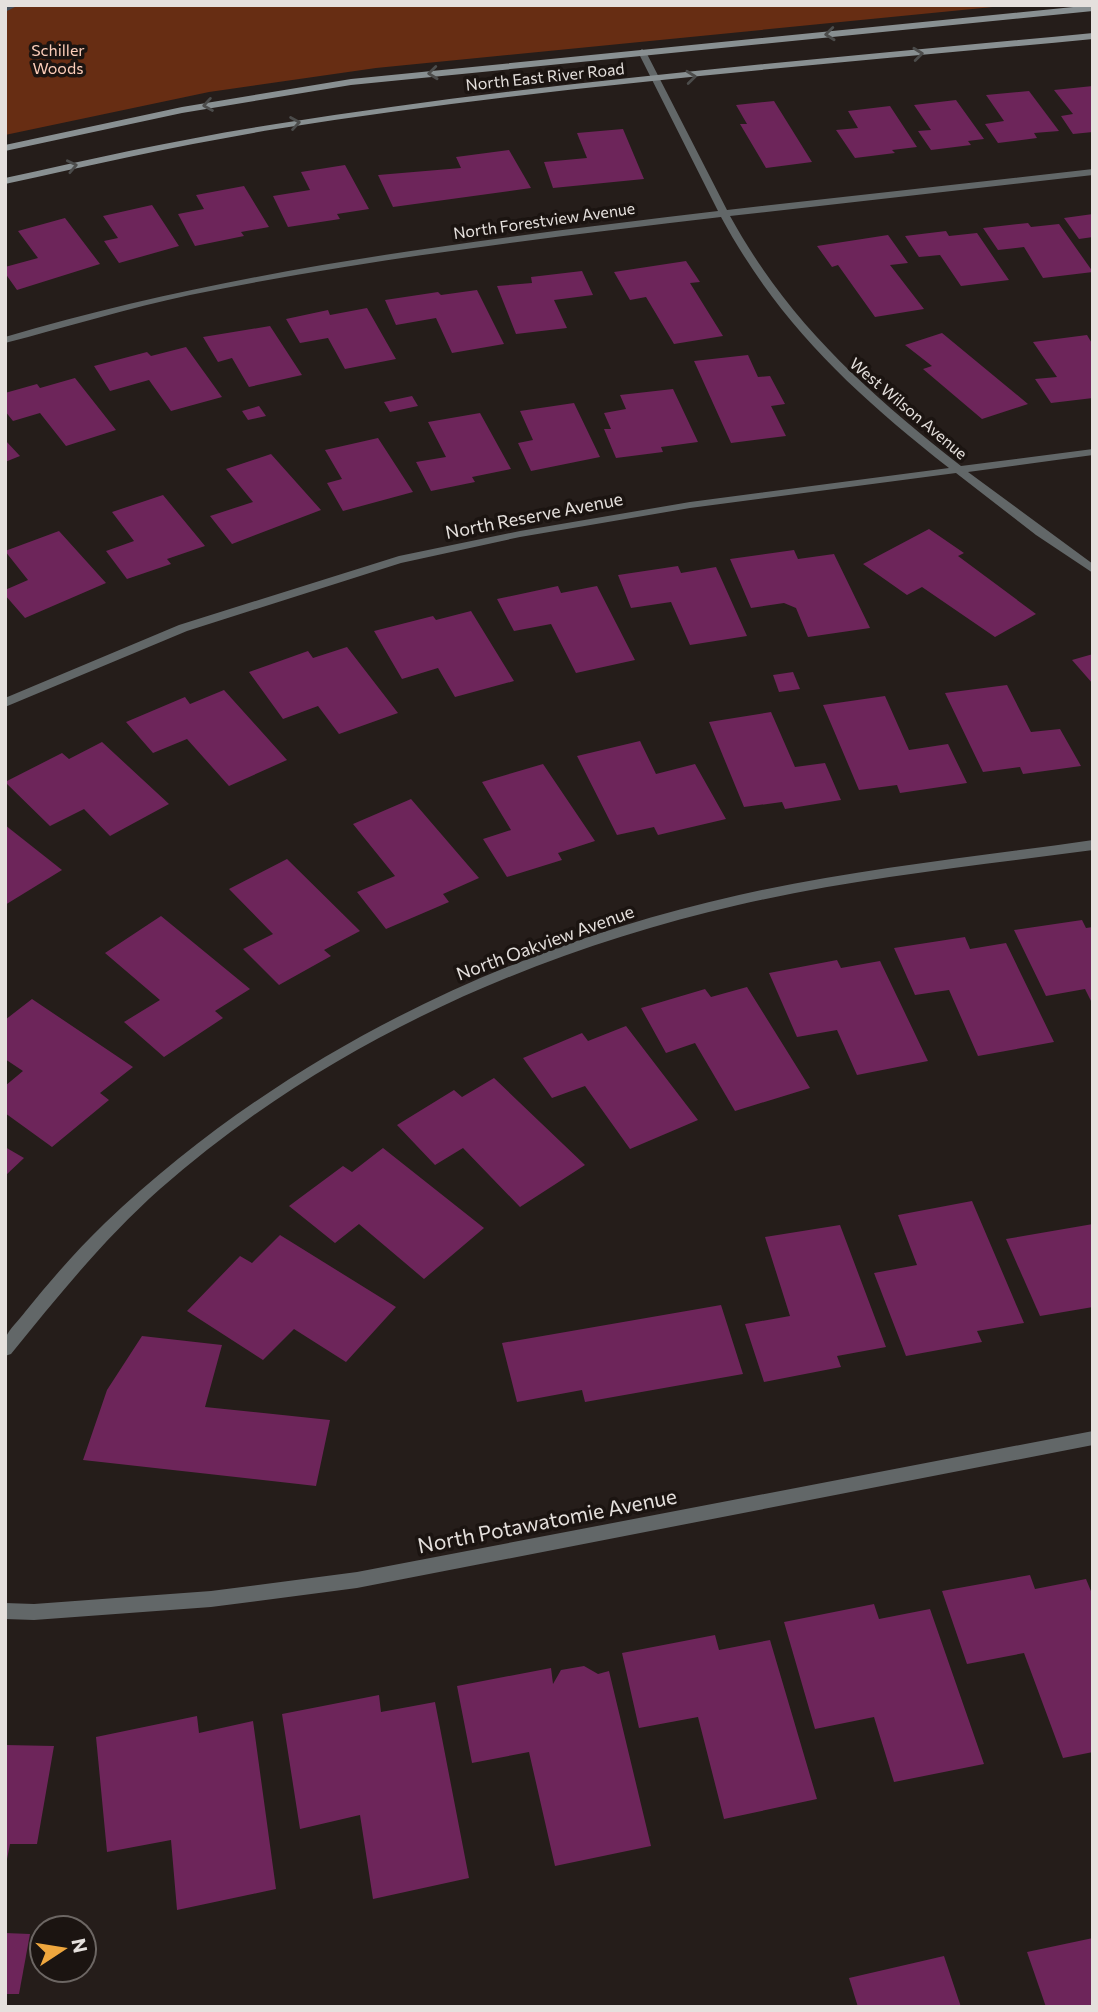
<svg xmlns="http://www.w3.org/2000/svg" width="1098" height="2012" viewBox="0 0 1098 2012" font-family="Commissioner,sans-serif">
	<style>
		.green { fill: #672d13 }
		.lines { fill: none; stroke-linecap: round; stroke-linejoin: round }
		.stream { fill: #454d59; fill-rule: evenodd }
		.building { fill: #6d255a }
		.street { fill: #626768; fill-rule: evenodd }
		.secondary { fill: #899092; fill-rule: evenodd }
		.oneway { stroke: #4c4c4b }
		.labels { text-anchor: middle; dominant-baseline: central; stroke-width: 7; stroke-linejoin: round; paint-order: stroke }
		.far-park-label { font-size: 16px; fill: #fccdb9; stroke: #1b1411 }
		.far-street-label { font-size: 16px; fill: #e5e0dd; stroke: #1b1411 }
		.street-label { font-size: 18px; fill: #e5e0dd; stroke: #1b1411 }
		.near-street-label { font-size: 21px; fill: #e5e0dd; stroke: #1b1411 }
	</style>
	<rect width="100%" height="100%" fill="#251d1a"/>
	<polygon class="green" points="5,5 1013,5 376,68 209,92 5,135"/>
	<g class="lines">
		<polygon class="stream" points="5,5 19,5 5,12"/>
	</g>
	<g class="building">
		<polygon points="1093,86 1093,132 1073,134 1061,116 1073,114 1054,90"/>
		<polygon points="1029,91 1059,131 1034,133 1037,138 998,143 985,124 1004,121 986,95"/>
		<polygon points="956,100 984,139 968,141 971,145 931,150 918,131 931,130 914,105"/>
		<polygon points="774,101 812,162 766,168 740,124 747,124 736,105"/>
		<polygon points="890,106 917,147 892,150 895,153 855,158 836,130 858,128 848,111"/>
		<polygon points="623,129 644,179 553,188 544,162 587,158 577,133"/>
		<polygon points="509,150 531,188 393,207 378,175 461,168 456,157"/>
		<polygon points="345,165 369,209 337,214 340,219 288,227 273,196 310,190 301,172"/>
		<polygon points="244,186 269,227 241,232 244,236 195,246 178,214 204,209 196,195"/>
		<polygon points="152,205 179,246 119,263 104,241 118,238 103,216"/>
		<polygon points="1093,214 1093,237 1079,239 1064,218"/>
		<polygon points="65,218 100,264 17,290 5,273 5,267 38,258 18,231"/>
		<polygon points="1028,223 1031,227 1059,224 1093,272 1043,278 1024,247 998,250 983,228"/>
		<polygon points="946,231 949,236 977,233 1009,280 961,286 940,255 919,257 905,236"/>
		<polygon points="888,235 908,263 890,265 924,309 875,317 838,265 832,267 817,246"/>
		<polygon points="686,261 700,282 690,283 723,336 674,344 646,297 630,300 614,272"/>
		<polygon points="582,271 593,295 554,300 567,328 516,334 497,286 532,283 531,277"/>
		<polygon points="477,290 504,344 452,353 436,318 396,325 385,300 438,292 441,295"/>
		<polygon points="367,308 396,359 345,369 328,338 300,343 286,319 328,310 330,315"/>
		<polygon points="270,326 302,375 249,387 232,358 218,362 203,337"/>
		<polygon points="942,333 1028,404 982,419 923,369 932,366 905,345"/>
		<polygon points="1087,335 1093,345 1093,398 1051,403 1035,379 1057,377 1033,342"/>
		<polygon points="186,347 222,397 171,411 149,380 110,391 94,366 147,352 151,356"/>
		<polygon points="748,355 758,377 770,376 785,404 771,406 786,436 731,443 694,361"/>
		<polygon points="75,378 116,430 66,446 40,413 13,421 5,411 5,393 37,384 40,388"/>
		<polygon points="673,389 698,442 661,447 663,452 616,458 604,429 611,429 604,413 626,409 620,395"/>
		<polygon points="412,396 418,406 390,412 384,402"/>
		<polygon points="574,403 600,457 531,471 518,443 533,440 520,411"/>
		<polygon points="259,406 266,416 248,420 242,411"/>
		<polygon points="480,413 511,469 472,477 475,482 431,491 416,462 446,457 428,422"/>
		<polygon points="378,438 413,492 343,511 327,483 342,479 325,450"/>
		<polygon points="5,440 20,456 5,462"/>
		<polygon points="271,454 321,510 232,544 210,516 253,502 226,469"/>
		<polygon points="163,495 205,546 167,559 171,564 127,579 106,551 134,541 112,512"/>
		<polygon points="929,529 964,553 958,556 1036,614 995,637 922,587 907,595 863,564"/>
		<polygon points="59,531 106,583 25,618 5,595 5,590 28,580 5,551"/>
		<polygon points="794,550 798,559 834,554 870,628 808,637 796,608 784,603 751,608 730,559"/>
		<polygon points="678,566 681,573 716,567 747,636 690,645 671,602 631,608 618,575"/>
		<polygon points="558,586 561,593 597,586 635,660 576,673 551,624 514,631 497,599"/>
		<polygon points="471,611 514,681 455,697 438,668 402,679 374,631 433,616 436,620"/>
		<polygon points="347,647 398,713 339,734 318,706 283,719 249,672 308,651 313,658"/>
		<polygon points="1093,654 1093,684 1072,660"/>
		<polygon points="793,672 800,689 779,692 773,675"/>
		<polygon points="1007,685 1031,732 1060,729 1081,766 1023,774 1020,767 983,772 945,693"/>
		<polygon points="224,690 287,760 229,786 187,739 153,753 126,722 185,697 190,704"/>
		<polygon points="885,696 909,750 948,744 967,783 900,793 897,785 859,790 823,705"/>
		<polygon points="771,712 795,767 825,763 841,800 785,809 782,802 744,807 709,722"/>
		<polygon points="640,741 656,774 695,764 726,819 658,835 654,827 617,835 577,756"/>
		<polygon points="102,742 169,804 110,836 84,809 50,826 5,782 62,753 69,759"/>
		<polygon points="543,764 595,841 558,853 562,860 507,877 483,839 511,830 482,782"/>
		<polygon points="411,799 479,878 443,894 449,902 386,929 357,892 395,876 353,824"/>
		<polygon points="5,825 62,870 5,905"/>
		<polygon points="287,859 360,931 324,950 331,956 279,985 243,949 273,934 229,889"/>
		<polygon points="161,916 250,989 215,1011 223,1018 164,1057 124,1022 160,1000 105,953"/>
		<polygon points="1082,920 1086,928 1093,927 1093,1005 1085,989 1046,996 1014,930"/>
		<polygon points="965,937 970,949 1006,943 1054,1042 978,1056 949,990 915,995 894,948"/>
		<polygon points="837,960 841,968 880,961 928,1061 857,1075 837,1030 797,1037 769,973"/>
		<polygon points="747,987 810,1088 735,1111 695,1043 666,1053 641,1008 705,989 711,997"/>
		<polygon points="32,999 133,1067 100,1093 109,1100 52,1147 5,1113 5,1086 23,1071 5,1059 5,1020"/>
		<polygon points="626,1026 698,1120 630,1149 585,1086 552,1098 523,1058 582,1033 588,1041"/>
		<polygon points="494,1078 585,1165 520,1207 463,1148 435,1165 397,1125 454,1090 462,1097"/>
		<polygon points="5,1147 24,1158 5,1176"/>
		<polygon points="383,1148 484,1228 424,1279 359,1224 335,1243 289,1206 343,1166 352,1172"/>
		<polygon points="972,1201 1024,1323 977,1331 982,1342 906,1356 874,1273 917,1265 898,1215"/>
		<polygon points="1093,1224 1093,1307 1040,1316 1006,1239"/>
		<polygon points="840,1225 886,1347 837,1356 841,1367 764,1382 745,1324 790,1316 765,1237"/>
		<polygon points="280,1235 396,1307 346,1362 294,1329 263,1360 187,1311 240,1256 252,1263"/>
		<polygon points="721,1305 743,1374 585,1402 582,1390 517,1402 502,1343"/>
		<polygon points="142,1336 222,1345 205,1407 330,1420 316,1486 83,1460 107,1390"/>
		<polygon points="1030,1575 1035,1589 1086,1579 1093,1596 1093,1752 1063,1758 1024,1653 967,1664 942,1591"/>
		<polygon points="874,1604 879,1619 930,1609 984,1764 894,1782 874,1717 815,1729 784,1622"/>
		<polygon points="715,1635 719,1650 770,1640 817,1799 724,1819 698,1717 639,1728 622,1653"/>
		<polygon points="584,1666 598,1674 609,1671 651,1846 555,1866 529,1752 472,1763 457,1686 551,1668 553,1684 561,1670"/>
		<polygon points="379,1695 381,1712 435,1702 469,1878 373,1899 360,1815 300,1829 282,1714"/>
		<polygon points="197,1716 199,1733 253,1721 276,1889 177,1910 171,1840 107,1852 96,1737"/>
		<polygon points="5,1745 54,1746 37,1844 10,1844 7,1859"/>
		<polygon points="5,1933 30,1934 19,1994 5,1994"/>
		<polygon points="1093,1938 1093,2007 1046,2007 1027,1952"/>
		<polygon points="944,1956 961,2007 858,2007 849,1978"/>
	</g>
	<g class="lines">
		<g class="street">
			<path d="M642,49L646,52L727,210L1093,169V175L730,216C789,323 866,391 961,466L1093,449V455L968,472L1093,564V573L1036,535L956,473L690,508L520,537L401,563L187,631L5,707V698L179,625L399,556L520,531L690,502L949,468C854,393 779,324 721,217C544,238 365,259 190,295C128,308 67,327 5,343V337C238,268 478,240 718,211L638,52Z"/>
			<path d="M1093,840V850C974,866 855,878 738,905C529,953 322,1046 160,1189C104,1239 58,1296 11,1354L5,1356C5,1350 4,1341 6,1337C9,1329 20,1319 25,1312C50,1281 76,1251 105,1223C281,1056 502,948 739,895C855,869 975,857 1093,840Z"/>
			<polygon points="1093,1431 1093,1445 357,1588 211,1607 34,1620 5,1619 5,1603 34,1604 211,1591 357,1572"/>
		</g>
		<g class="secondary">
			<polygon points="1093,5 1093,11 351,85 182,113 5,151 5,145 182,107 351,79"/>
			<path d="M1093,33V39C820,65 546,86 276,129C185,144 95,164 5,184V178C95,158 185,138 276,124C546,81 820,59 1093,33Z"/>
		</g>
	</g>
	<defs><path id="oneway-chevron" d="M-2-3.5L2.5 0L-2 3.5" fill="none" stroke-width="1.6" stroke-linecap="round" stroke-linejoin="round" transform="scale(1.75)"/></defs>
	<g class="oneway">
		<use href="#oneway-chevron" transform="translate(830 34) rotate(174)"/>
		<use href="#oneway-chevron" transform="translate(918 54) rotate(-6)"/>
		<use href="#oneway-chevron" transform="translate(433 73) rotate(174)"/>
		<use href="#oneway-chevron" transform="translate(691 77) rotate(-6)"/>
		<use href="#oneway-chevron" transform="translate(208 105) rotate(170)"/>
		<use href="#oneway-chevron" transform="translate(295 123) rotate(-9)"/>
		<use href="#oneway-chevron" transform="translate(72 166) rotate(-12)"/>
	</g>
	<g class="labels">
		<g class="far-park-label">
			<text x="58" y="49">Schiller<tspan x="58" dy="18">Woods</tspan></text>
		</g>
		<g class="far-street-label">
			<text transform="translate(545 76) rotate(-6)">North East River Road</text>
			<text transform="translate(544 220) rotate(-8)">North Forestview Avenue</text>
			<text transform="translate(909 408) rotate(40)">West Wilson Avenue</text>
		</g>
		<g class="street-label">
			<text transform="translate(534 515) rotate(-11)">North Reserve Avenue</text>
			<text transform="translate(545 942) rotate(-20)">North Oakview Avenue</text>
		</g>
		<g class="near-street-label">
			<text transform="translate(547 1520) rotate(-11)">North Potawatomie Avenue</text>
		</g>
	</g>
	<rect width="1098" height="2012" fill="none" stroke="#e5e0dd" stroke-width="14"/>
	<g transform="translate(63 1949) rotate(78)"><circle r="33" fill="#1b1411" stroke="#6c6663" stroke-width="2"/>
	<path d="M0-5L12 26L0 18L-12 26Z" fill="#efa73e"/>
	<text y="-10" font-size="19" font-weight="bold" text-anchor="middle" fill="#e5e0dd">N</text>
	</g>
</svg>
